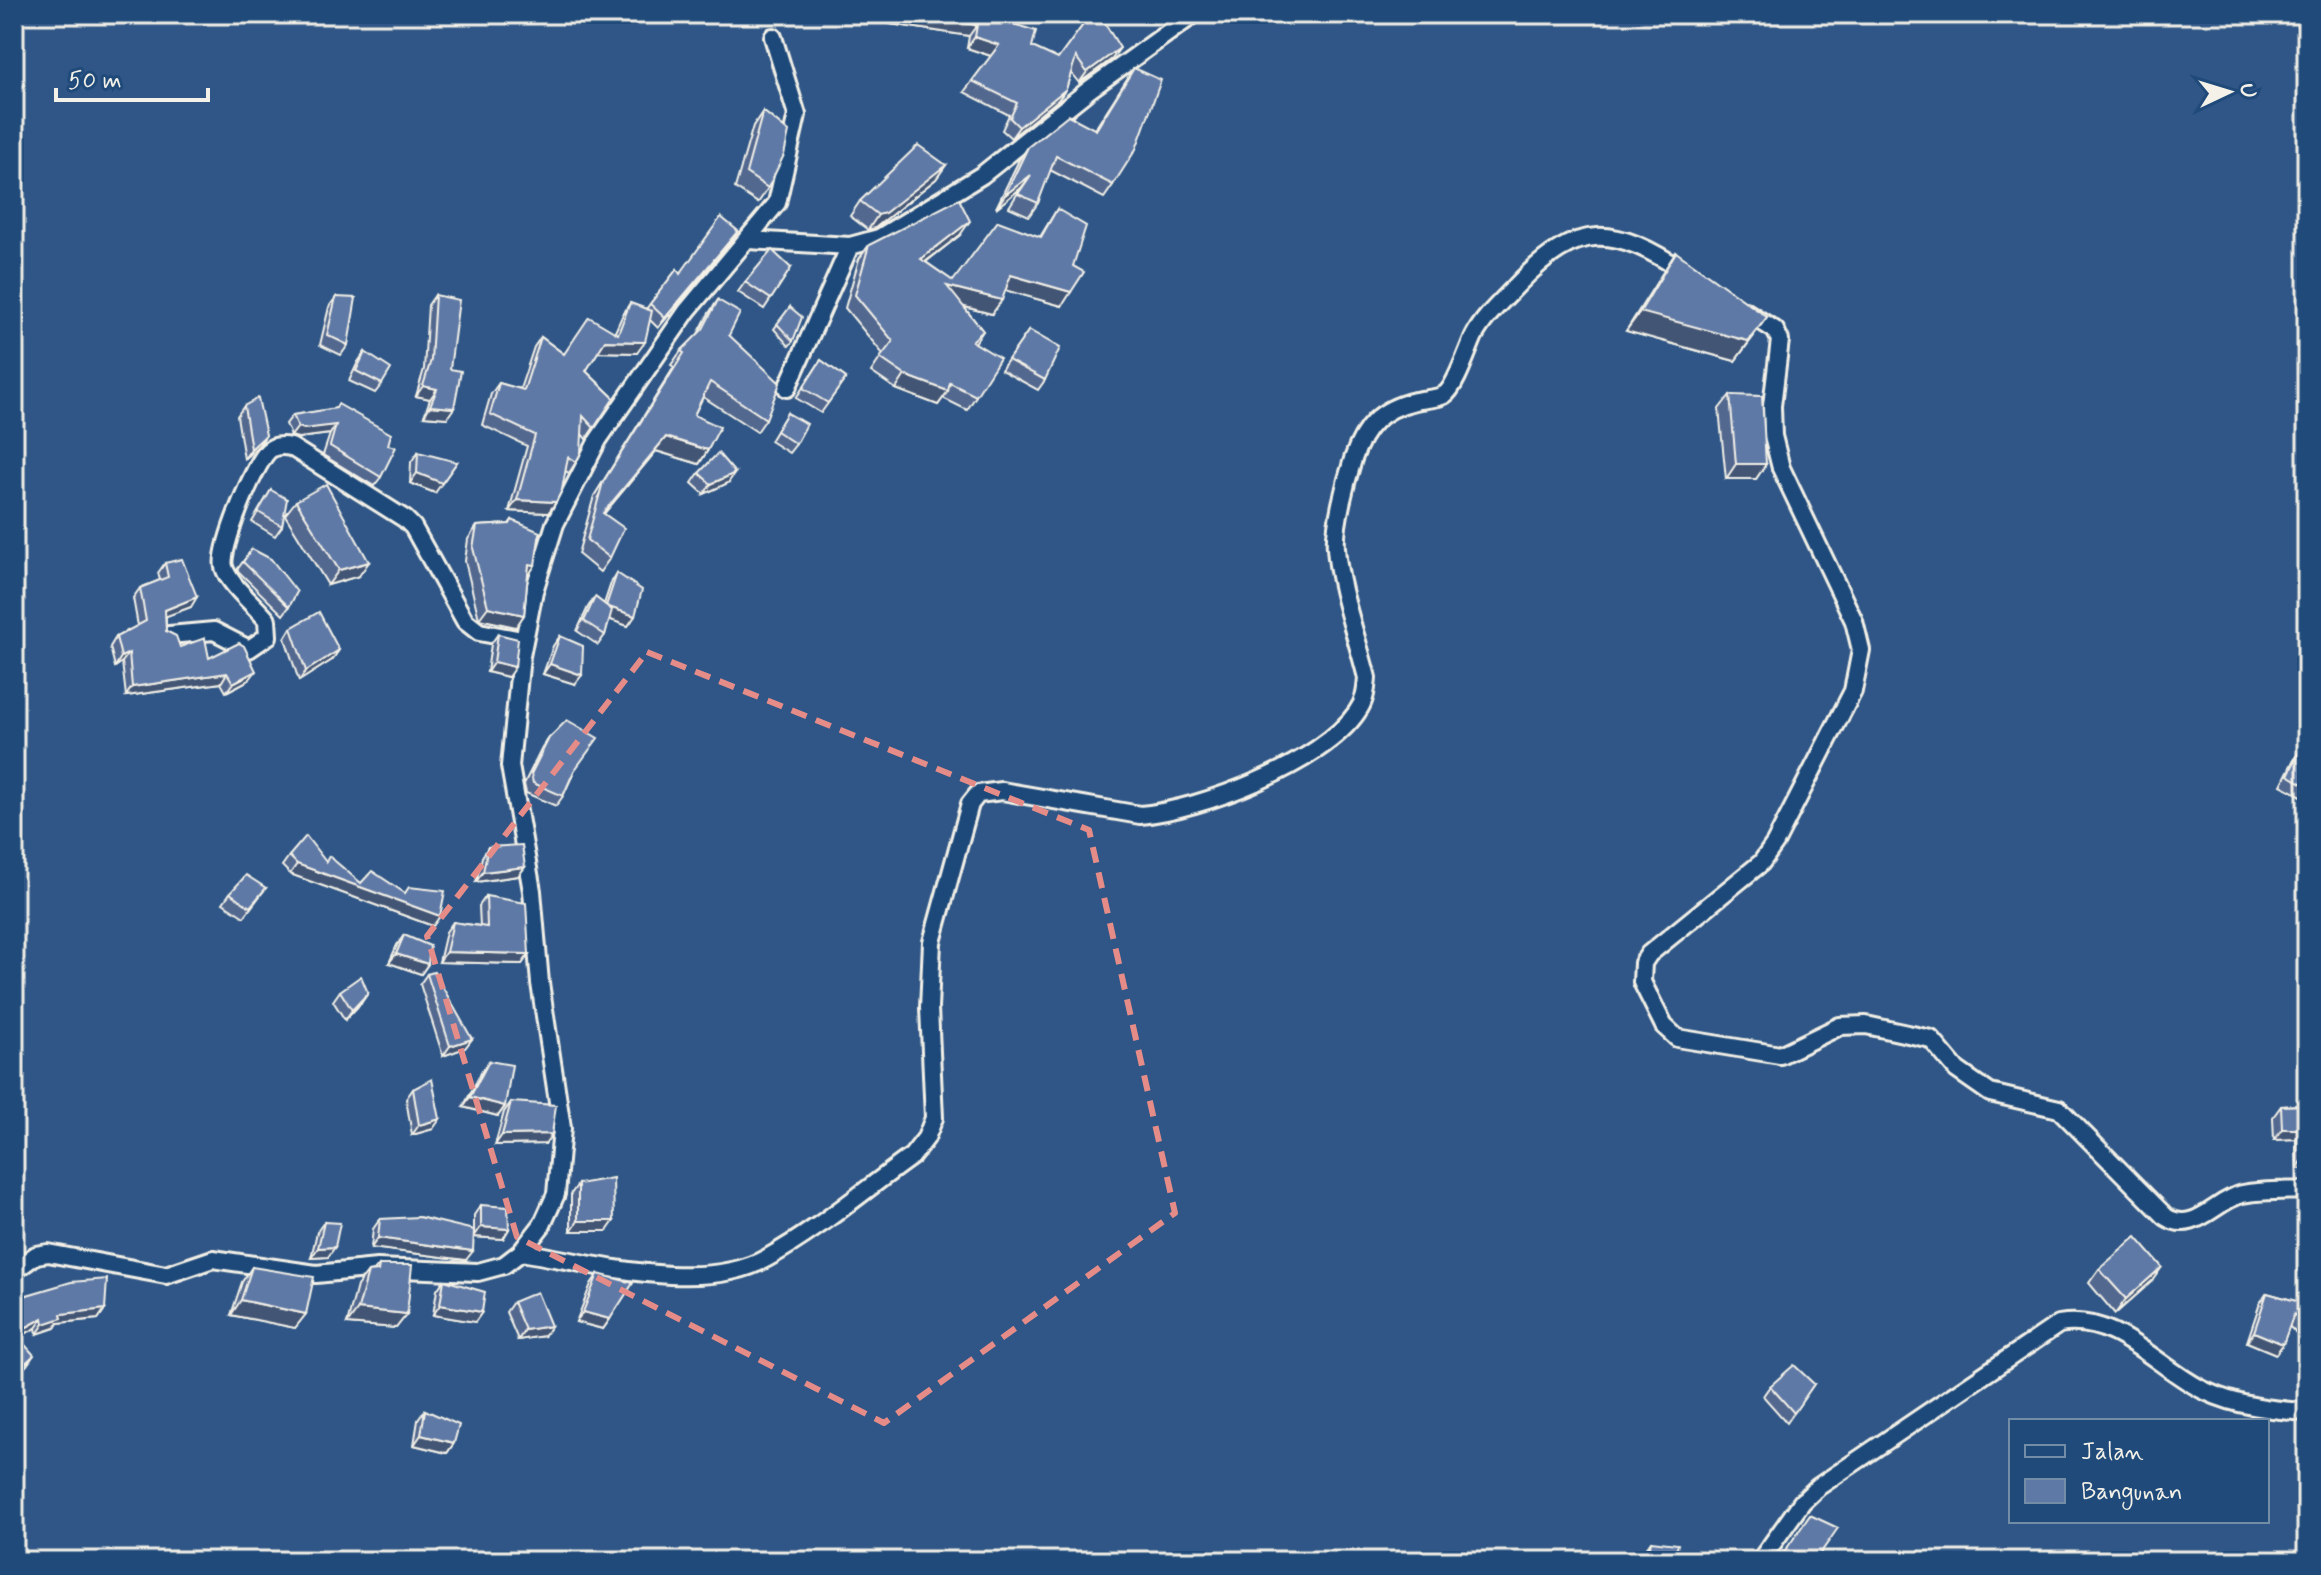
<svg xmlns="http://www.w3.org/2000/svg" width="2321" height="1575" viewBox="0 0 2321 1575" font-family="Mynerve,sans-serif">
	<style>
		.lines { fill: none; stroke-linecap: round; stroke-linejoin: round }
		.minor-casing { stroke: #f4f1e8; stroke-width: 22 }
		.minor { stroke: #1f4a7a; stroke-width: 16 }
		.wall { fill: #52688f; stroke: #f4f1e8; stroke-width: 2 }
		.shaded-wall { fill: #425574; stroke: #f4f1e8; stroke-width: 2 }
		.building { fill: #5f79a6; stroke: #f4f1e8; stroke-width: 2 }
		.marked { fill: none; stroke: #e58c88; stroke-width: 6; stroke-dasharray: 16 10; stroke-linejoin: round }
	</style>
	<rect width="100%" height="100%" fill="#2f5686"/>
	<filter id="ink" filterUnits="userSpaceOnUse"><feTurbulence type="fractalNoise" baseFrequency=".0125" numOctaves="2"/><feDisplacementMap in="SourceGraphic" scale="16" xChannelSelector="R" yChannelSelector="G"/><feConvolveMatrix kernelMatrix="1 2 1 2 8 2 1 2 1" color-interpolation-filters="sRGB"/></filter>
	<g filter="url(#ink)">
		<g class="lines">
			<g class="minor-casing">
				<g id="minor">
					<polyline points="748,240 850,246 879,238 982,175 1090,89 1194,14"/>
					<path d="M1745,311L1775,330L1780,340L1772,406L1773,436L1781,468L1854,621L1861,650L1853,691L1775,843L1761,863L1649,954L1643,963L1642,982L1664,1026L1677,1038L1780,1055L1840,1026L1866,1025L1931,1039L1957,1070L1990,1093L2059,1109L2166,1217C2194,1235 2216,1200 2242,1194C2263,1190 2286,1191 2307,1190"/>
					<polyline points="787,388 850,246"/>
					<path d="M169,635L214,631L249,649L268,636L267,620C255,605 229,585 224,567C219,550 254,465 268,451C274,445 282,445 291,447L405,519L413,527L465,621L479,632L517,639"/>
					<path d="M521,1252C591,1263 702,1295 767,1258C818,1230 864,1190 912,1156L926,1138L934,1118L929,1008L932,942L970,804L978,794L1002,791L1140,815C1200,810 1322,764 1357,712C1365,701 1366,691 1367,678C1357,637 1339,589 1336,548C1334,526 1346,481 1353,459C1364,427 1380,409 1415,401C1423,399 1437,399 1444,395C1455,389 1468,349 1474,336C1484,317 1502,301 1517,285C1579,220 1614,226 1685,272"/>
					<polyline points="14,1271 36,1255 48,1253 166,1275 213,1259 316,1274 377,1268 478,1272 504,1265 521,1252 542,1225 556,1194 562,1128 540,983 532,891 510,766 521,656 534,591 555,524 598,440 687,311 777,203 797,115 773,37"/>
					<path d="M1760,1561L1802,1502L1818,1487L2059,1324C2118,1314 2157,1368 2205,1391C2237,1406 2272,1410 2307,1412"/>
				</g>
			</g>
			<use href="#minor" class="minor"/>
		</g>
		<g class="wall">
			<polygon points="894,14 1017,14 1011,23 1032,47 1058,59 1091,14 1112,59 1079,83 1071,73 1066,89 1058,100 1011,138 1002,130 1009,115 964,92 991,56 967,48 969,36 890,24"/>
			<polygon points="1134,68 1113,185 1104,198 1050,170 1038,203 1029,216 1009,207 1021,188 996,208 1019,160 1028,147 1095,129"/>
			<polygon points="763,111 768,188 758,203 735,188 753,126"/>
			<polygon points="946,165 936,179 875,228 868,230 850,216 860,201"/>
			<polygon points="1057,209 1073,266 1062,306 1005,290 992,314 964,307 983,331 975,343 976,396 967,410 943,398 938,405 896,389 871,372 883,354 845,308 859,259 869,245 960,235 926,262 953,281 1040,237"/>
			<polygon points="738,231 658,328 650,320 637,353 598,352 586,371 614,398 586,439 582,434 576,462 569,473 565,471 556,502 548,513 509,511 527,446 482,425 491,394 499,383 520,389 534,347 541,337 564,354 615,332 623,314 630,303 646,309 677,269 680,274"/>
			<polygon points="1676,252 1754,336 1735,361 1626,331 1663,272"/>
			<polygon points="791,268 764,309 738,292 745,282"/>
			<polygon points="435,295 450,369 447,418 424,416 430,399 416,396 424,369 428,305"/>
			<polygon points="336,297 348,345 341,355 320,345 329,307"/>
			<polygon points="718,300 729,335 766,419 757,432 703,397 694,415 708,450 699,464 656,451 604,513 610,558 600,572 578,554 594,496 674,367 671,365 681,351 698,334 709,313"/>
			<polygon points="790,307 793,341 789,346 774,329"/>
			<polygon points="1029,330 1045,380 1038,390 1001,370"/>
			<polygon points="365,352 382,384 375,393 349,381 358,362"/>
			<polygon points="821,360 846,378 821,413 796,398"/>
			<polygon points="1730,395 1766,464 1756,479 1726,479 1719,409"/>
			<polygon points="338,404 381,477 374,486 323,455 330,434 298,438 291,436 286,424 293,415 335,409"/>
			<polygon points="244,406 266,435 259,445 244,459 237,416"/>
			<polygon points="787,413 796,444 789,453 770,441"/>
			<polygon points="418,452 435,493 410,483 411,462"/>
			<polygon points="699,473 728,483 704,494 692,483"/>
			<polygon points="271,490 282,526 275,536 252,522"/>
			<polygon points="296,501 359,576 328,585 285,515"/>
			<polygon points="512,520 535,565 528,575 524,615 516,627 479,619 465,561 468,539 477,526 509,524"/>
			<polygon points="252,549 289,607 283,615 237,570"/>
			<polygon points="165,563 191,607 166,616 166,631 180,647 209,658 249,680 226,692 221,683 126,696 122,662 115,667 110,647 116,637 138,626 133,598 140,588 160,580 158,573"/>
			<polygon points="617,573 635,616 628,626 609,619 605,635 598,645 577,631 588,607 595,597 604,604 611,583"/>
			<polygon points="291,628 339,650 332,660 299,681 285,638"/>
			<polygon points="498,634 508,677 487,672 491,644"/>
			<polygon points="560,636 575,684 543,674 553,646"/>
			<polygon points="549,738 574,772 563,796 556,806 526,793 524,784 542,748"/>
			<polygon points="2301,749 2307,752 2307,799 2281,785 2294,759"/>
			<polygon points="2307,811 2307,835 2300,833"/>
			<polygon points="488,847 525,867 518,876 476,882 482,857"/>
			<polygon points="289,856 326,862 433,926 290,874 282,866"/>
			<polygon points="266,888 244,917 223,903 230,893"/>
			<polygon points="486,896 529,954 522,964 439,962 446,932 453,922 480,926 479,906"/>
			<polygon points="404,935 428,964 421,974 389,963 397,945"/>
			<polygon points="427,974 472,1039 465,1048 443,1056 420,984"/>
			<polygon points="340,991 368,993 361,1003 345,1020 333,1001"/>
			<polygon points="489,1061 505,1106 498,1116 463,1107 482,1071"/>
			<polygon points="2307,1070 2307,1168 2297,1169 2296,1139 2274,1140 2273,1117 2281,1106 2300,1105"/>
			<polygon points="413,1089 433,1129 412,1135 406,1099"/>
			<polygon points="511,1102 552,1134 545,1144 495,1145 504,1112"/>
			<polygon points="578,1184 607,1231 571,1231 571,1194"/>
			<polygon points="481,1205 509,1229 503,1239 474,1237 474,1215"/>
			<polygon points="380,1219 466,1260 371,1248 373,1229"/>
			<polygon points="324,1222 328,1257 311,1258 317,1232"/>
			<polygon points="379,1265 407,1314 396,1328 347,1324 357,1286 368,1272 374,1271"/>
			<polygon points="252,1267 306,1314 295,1328 231,1315 242,1282"/>
			<polygon points="2099,1269 2152,1281 2115,1314 2089,1283"/>
			<polygon points="598,1274 610,1319 603,1329 576,1322 591,1284"/>
			<polygon points="444,1280 482,1312 475,1322 433,1315 437,1290"/>
			<polygon points="2267,1293 2307,1304 2307,1344 2289,1326 2283,1344 2276,1354 2247,1342 2260,1303"/>
			<polygon points="513,1302 544,1336 518,1340 506,1312"/>
			<polygon points="14,1306 105,1309 98,1319 58,1323 55,1328 37,1334 36,1328"/>
			<polygon points="1814,1384 1787,1423 1763,1396 1770,1386"/>
			<polygon points="425,1410 454,1443 447,1453 414,1445 418,1420"/>
			<polygon points="1651,1541 1674,1561 1642,1561 1644,1551"/>
		</g>
		<g class="shaded-wall">
			<polygon points="897,14 908,14 977,25 969,36 890,24"/>
			<polygon points="975,37 999,45 991,56 967,48"/>
			<polygon points="1120,48 1112,59 1079,83 1087,72"/>
			<polygon points="1066,89 1058,100 1011,138 1019,127"/>
			<polygon points="946,165 936,179 875,228 868,230 878,215"/>
			<polygon points="1031,175 1021,188 996,208 1005,195"/>
			<polygon points="970,221 960,235 912,272 921,259"/>
			<polygon points="738,231 731,241 658,328 665,318"/>
			<polygon points="1011,275 1071,292 1062,306 1001,289"/>
			<polygon points="947,286 1002,300 992,314 938,300"/>
			<polygon points="1640,312 1767,317 1735,361 1626,331"/>
			<polygon points="605,341 645,342 637,353 597,352"/>
			<polygon points="905,375 948,391 938,405 896,389"/>
			<polygon points="423,386 437,389 430,399 416,396"/>
			<polygon points="430,406 454,408 447,418 424,416"/>
			<polygon points="336,425 330,434 298,438 291,436 298,427"/>
			<polygon points="266,435 259,445 244,459 251,449"/>
			<polygon points="666,437 708,450 699,464 656,451 594,526 603,513"/>
			<polygon points="457,462 435,493 410,483 417,473"/>
			<polygon points="1736,464 1766,464 1756,479 1726,479"/>
			<polygon points="735,473 728,483 704,494 711,484"/>
			<polygon points="517,500 556,502 548,513 509,511"/>
			<polygon points="369,562 359,576 328,585 339,570"/>
			<polygon points="529,564 535,565 527,578"/>
			<polygon points="197,597 191,607 159,619 165,610"/>
			<polygon points="606,606 635,616 628,626 599,616"/>
			<polygon points="488,607 524,615 516,627 479,619"/>
			<polygon points="339,650 332,660 299,681 306,671"/>
			<polygon points="129,653 122,662 115,667 121,657"/>
			<polygon points="494,662 515,667 508,677 487,672"/>
			<polygon points="550,664 582,675 575,684 543,674"/>
			<polygon points="256,671 249,680 226,692 233,683"/>
			<polygon points="227,673 221,683 126,696 132,687"/>
			<polygon points="2307,823 2307,835 2300,833"/>
			<polygon points="297,864 440,916 433,926 290,874"/>
			<polygon points="525,867 518,876 476,882 483,872"/>
			<polygon points="446,952 529,954 522,964 439,962"/>
			<polygon points="396,954 428,964 421,974 389,963"/>
			<polygon points="368,993 361,1003 345,1020 352,1010"/>
			<polygon points="472,1039 465,1048 443,1056 450,1046"/>
			<polygon points="470,1097 505,1106 498,1116 463,1107"/>
			<polygon points="440,1119 433,1129 412,1135 419,1125"/>
			<polygon points="2282,1129 2303,1129 2296,1139 2274,1140"/>
			<polygon points="552,1134 545,1144 495,1145 502,1135"/>
			<polygon points="2304,1158 2307,1158 2307,1168 2297,1169"/>
			<polygon points="578,1221 614,1221 607,1231 571,1231"/>
			<polygon points="481,1227 509,1229 503,1239 474,1237"/>
			<polygon points="378,1238 473,1251 466,1260 371,1248"/>
			<polygon points="335,1247 328,1257 311,1258 318,1248"/>
			<polygon points="2162,1267 2152,1281 2115,1314 2126,1299"/>
			<polygon points="241,1300 306,1314 295,1328 231,1315"/>
			<polygon points="440,1305 482,1312 475,1322 433,1315"/>
			<polygon points="105,1309 98,1319 58,1323 55,1328 37,1334 44,1324 61,1314"/>
			<polygon points="358,1309 407,1314 396,1328 347,1324"/>
			<polygon points="583,1312 610,1319 603,1329 576,1322"/>
			<polygon points="43,1318 36,1328 14,1340 14,1334"/>
			<polygon points="551,1326 544,1336 518,1340 525,1330"/>
			<polygon points="2254,1332 2283,1344 2276,1354 2247,1342"/>
			<polygon points="34,1355 27,1365 14,1377 14,1374"/>
			<polygon points="421,1435 454,1443 447,1453 414,1445"/>
		</g>
		<g class="building">
			<polygon points="908,14 1017,14 1010,23 1036,31 1032,47 1058,59 1091,14 1099,14 1120,48 1087,72 1076,57 1066,89 1019,127 1010,118 1017,103 972,81 999,45 975,37 977,25"/>
			<polygon points="1134,68 1161,80 1136,149 1113,185 1056,156 1038,203 1018,194 1031,175 1005,195 1028,147 1068,115 1096,130"/>
			<polygon points="763,111 789,132 784,155 768,188 746,173"/>
			<polygon points="918,145 946,165 885,213 878,215 860,201"/>
			<polygon points="959,199 970,221 921,259 953,281 998,221 1041,237 1057,209 1086,226 1073,266 1084,272 1071,292 1011,275 1002,300 947,286 983,331 972,341 1000,358 976,396 950,383 948,391 905,375 880,358 893,341 855,295 869,245"/>
			<polygon points="721,217 738,231 665,318 650,304 677,269 680,274"/>
			<polygon points="772,250 791,268 771,299 745,282"/>
			<polygon points="1676,252 1767,317 1748,341 1640,312"/>
			<polygon points="435,295 459,300 450,369 461,371 454,408 430,406 437,389 423,386 431,360"/>
			<polygon points="336,297 356,298 348,345 327,335"/>
			<polygon points="718,300 740,313 729,335 780,383 766,419 710,382 694,415 720,427 708,450 666,437 603,513 624,528 610,558 587,540 603,482 684,353 681,351 703,329"/>
			<polygon points="630,303 652,311 645,342 605,341 586,371 614,398 594,428 583,416 581,453 576,462 568,457 562,490 556,502 517,500 535,435 490,414 499,383 524,390 541,337 564,354 589,317 618,334"/>
			<polygon points="790,307 802,317 793,341 777,324"/>
			<polygon points="1029,330 1060,348 1045,380 1008,360"/>
			<polygon points="365,352 391,369 382,384 356,371"/>
			<polygon points="821,360 846,378 828,403 803,388"/>
			<polygon points="1730,395 1762,396 1766,464 1736,464"/>
			<polygon points="258,398 266,435 251,449 244,406"/>
			<polygon points="338,404 391,434 388,445 396,447 381,477 330,446 336,425 304,429 298,427 293,415 336,408"/>
			<polygon points="787,413 807,424 796,444 776,431"/>
			<polygon points="418,452 457,462 442,483 417,473"/>
			<polygon points="718,453 735,473 711,484 699,473"/>
			<polygon points="326,484 369,562 339,570 296,501"/>
			<polygon points="271,490 287,499 282,526 258,512"/>
			<polygon points="512,520 540,532 535,565 529,564 524,615 488,607 473,548 477,526 510,524"/>
			<polygon points="252,549 271,559 297,592 289,607 243,562"/>
			<polygon points="182,559 197,597 165,610 166,631 176,636 180,647 205,638 209,658 239,643 244,646 256,671 233,683 227,673 132,687 129,653 121,657 116,637 146,621 140,588 168,577 165,563"/>
			<polygon points="617,573 642,590 635,616 606,606"/>
			<polygon points="595,597 612,610 605,635 584,621"/>
			<polygon points="319,612 339,650 306,671 291,628"/>
			<polygon points="498,634 518,639 515,667 494,662"/>
			<polygon points="560,636 583,646 582,675 550,664"/>
			<polygon points="567,720 598,738 574,771 563,796 533,783 531,774 549,738"/>
			<polygon points="2301,749 2307,752 2307,786 2288,775"/>
			<polygon points="306,836 326,862 329,856 361,883 372,871 405,893 409,887 445,891 440,916 297,864 289,856"/>
			<polygon points="522,845 525,867 483,872 488,847"/>
			<polygon points="246,875 266,888 250,907 230,893"/>
			<polygon points="486,896 526,903 529,954 446,952 453,922 487,927"/>
			<polygon points="404,935 430,946 428,964 396,954"/>
			<polygon points="434,972 472,1039 450,1046 427,974"/>
			<polygon points="361,976 368,993 352,1010 340,991"/>
			<polygon points="489,1061 512,1065 505,1106 470,1097"/>
			<polygon points="432,1079 440,1119 419,1125 413,1089"/>
			<polygon points="2307,1098 2307,1158 2304,1158 2303,1129 2282,1129 2281,1106 2306,1105"/>
			<polygon points="511,1102 556,1105 552,1134 502,1135"/>
			<polygon points="613,1178 614,1221 578,1221 578,1184"/>
			<polygon points="481,1205 508,1207 509,1229 481,1227"/>
			<polygon points="419,1217 474,1230 473,1251 378,1238 380,1219"/>
			<polygon points="324,1222 340,1223 335,1247 318,1248"/>
			<polygon points="2136,1237 2162,1267 2126,1299 2099,1269"/>
			<polygon points="379,1265 412,1265 407,1314 358,1309 368,1272 378,1271"/>
			<polygon points="252,1267 314,1277 306,1314 241,1300"/>
			<polygon points="598,1274 633,1283 610,1319 583,1312"/>
			<polygon points="107,1279 105,1309 61,1314 62,1318 44,1324 43,1318 14,1334 14,1306 27,1295 71,1282"/>
			<polygon points="444,1280 485,1292 482,1312 440,1305"/>
			<polygon points="537,1292 551,1326 525,1330 513,1302"/>
			<polygon points="2267,1293 2307,1304 2307,1327 2294,1314 2283,1344 2254,1332"/>
			<polygon points="25,1345 34,1355 14,1374 14,1354"/>
			<polygon points="1794,1365 1814,1384 1794,1413 1770,1386"/>
			<polygon points="425,1410 459,1425 454,1443 421,1435"/>
			<polygon points="1810,1515 1838,1528 1815,1561 1778,1561"/>
			<polygon points="1651,1541 1678,1544 1674,1561 1647,1561"/>
		</g>
	</g>
	<path class="marked" d="M647,652L1089,830L1175,1213L884,1423L517,1237L427,936Z"/>
	<rect width="2321" height="1575" fill="none" stroke="#1f4a7a" stroke-width="48"/>
	<rect x="24" y="24" width="2273" height="1527" fill="none" stroke="#f4f1e8" stroke-width="3" filter="url(#ink)"/>
	<rect x="2009" y="1419" width="260" height="104" fill="#1f4a7a" stroke="#748da6" stroke-width="2"/>
	<rect x="2025" y="1445" width="40" height="12" fill="#1f4a7a" stroke="#748da6" stroke-width="2"/>
	<text x="2081" y="1459" font-size="24" fill="#f4f1e8">Jalan</text>
	<rect x="2025" y="1479" width="40" height="24" fill="#5f79a6" stroke="#748da6" stroke-width="2"/>
	<text x="2081" y="1499" font-size="24" fill="#f4f1e8">Bangunan</text>
	<g transform="translate(2229 92) rotate(86)" stroke="#1f4a7a" stroke-width="6" paint-order="stroke">
	<path d="M0-6L14 30L0 20L-14 30Z" fill="#f4f1e8"/>
	<text y="-12" font-size="22" font-weight="bold" text-anchor="middle" fill="#f4f1e8">U</text>
	</g>
	<path d="M56 88v12h152v-12" fill="none" stroke="#f4f1e8" stroke-width="4"/>
	<text x="68" y="88" font-size="24" fill="#f4f1e8" stroke="#1f4a7a" stroke-width="6" paint-order="stroke">50 m</text>
</svg>
